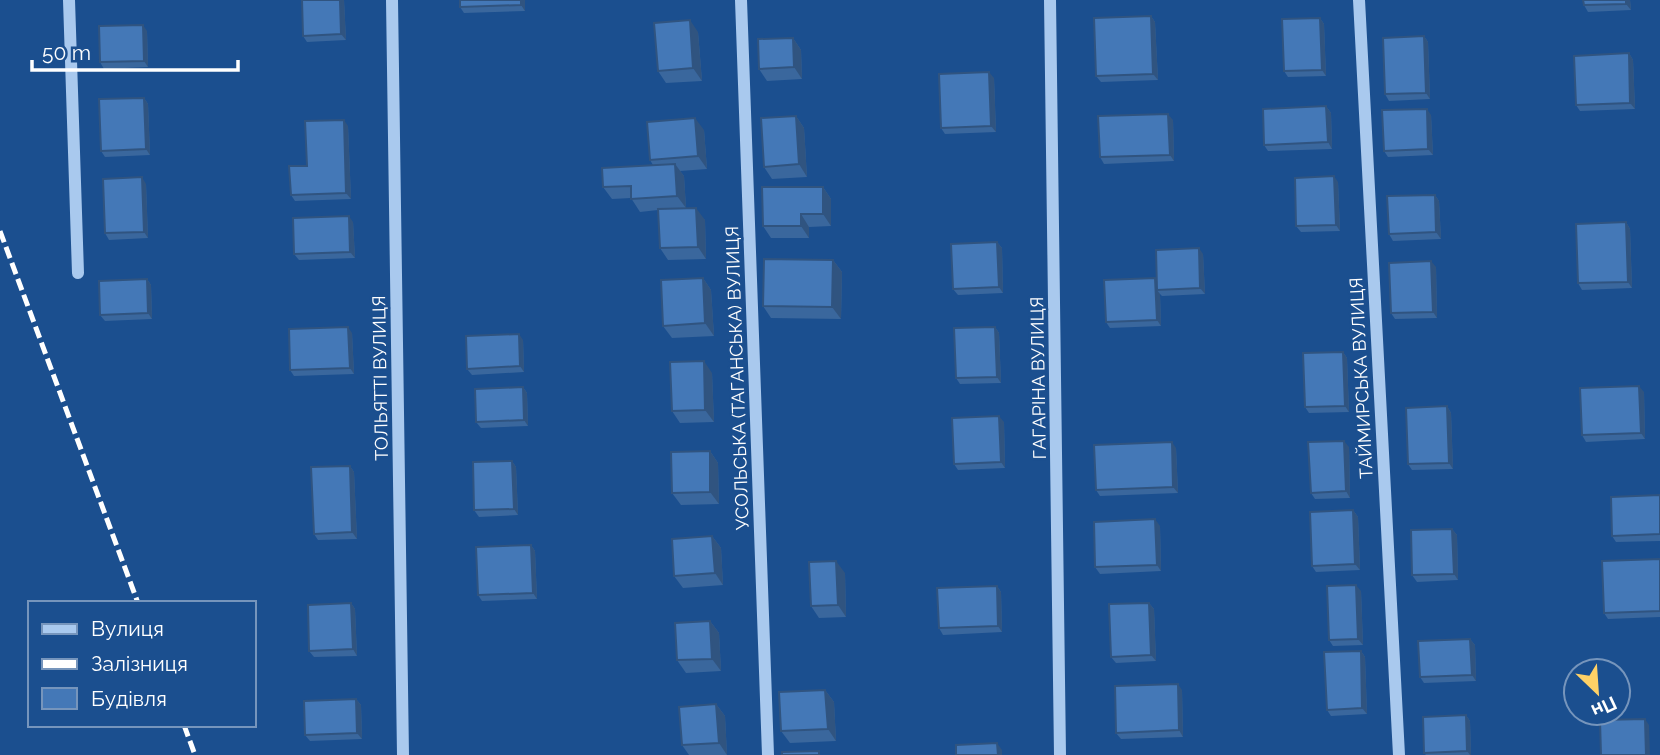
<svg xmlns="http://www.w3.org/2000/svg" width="1660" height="755" viewBox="0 0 1660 755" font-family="Raleway,sans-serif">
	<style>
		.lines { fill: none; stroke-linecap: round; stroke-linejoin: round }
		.minor { stroke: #a9c9ee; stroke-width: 12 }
		.rail { stroke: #fff; stroke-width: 5; stroke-dasharray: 12 5; stroke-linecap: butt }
		.wall { fill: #3a679d }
		.shaded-wall { fill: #305480 }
		.building { fill: #4478b7; stroke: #305480; stroke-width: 2 }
		.labels { text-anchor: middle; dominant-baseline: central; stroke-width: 5; stroke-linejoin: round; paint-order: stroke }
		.street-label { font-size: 18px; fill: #fff; stroke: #1b4f8f }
	</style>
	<rect width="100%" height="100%" fill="#1b4f8f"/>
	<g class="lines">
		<g class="minor">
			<polyline points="69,0 78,273"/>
			<polyline points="392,0 403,755"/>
			<polyline points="741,0 768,755"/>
			<polyline points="1050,0 1060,755"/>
			<polyline points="1359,0 1399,755"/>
		</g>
		<g class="rail">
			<polyline points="0,231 138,603"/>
			<polyline points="184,725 195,755"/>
		</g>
	</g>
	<g class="wall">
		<polygon points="302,0 344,0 346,40 307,42 303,36"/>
		<polygon points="460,0 525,0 525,11 464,13 460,7"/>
		<polygon points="1630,0 1631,10 1588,12 1584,5"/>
		<polygon points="1151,16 1155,22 1158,80 1101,82 1096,76"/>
		<polygon points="1320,18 1324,24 1326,76 1288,77 1284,71"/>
		<polygon points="147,31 148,67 104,69 100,62"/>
		<polygon points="698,32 702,81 666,83 658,71"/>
		<polygon points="1424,36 1428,42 1430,99 1389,101 1385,94"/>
		<polygon points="793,38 801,50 802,79 767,81 759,69"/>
		<polygon points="1629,53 1633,60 1635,109 1580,111 1576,105"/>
		<polygon points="994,78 996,132 945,134 941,128"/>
		<polygon points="144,98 148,104 150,155 105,157 101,151"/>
		<polygon points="1326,106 1331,113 1332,149 1268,151 1264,145"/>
		<polygon points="1431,115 1433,155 1388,157 1384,151"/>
		<polygon points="796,116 804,128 807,177 772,179 764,167"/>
		<polygon points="1173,120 1174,161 1104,164 1100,157"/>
		<polygon points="348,126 351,199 295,201 291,195 307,166"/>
		<polygon points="704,130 707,169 680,171 684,176 686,208 705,220 706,259 668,260 660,248 658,210 640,212 631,198 612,199 603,187 653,165 650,160"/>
		<polygon points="1338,182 1340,231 1301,232 1296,226"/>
		<polygon points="146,184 148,238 109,240 105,233"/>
		<polygon points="823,187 831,199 831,226 809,227 809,238 771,238 763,226"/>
		<polygon points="1435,195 1439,201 1441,239 1393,241 1389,234"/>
		<polygon points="353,222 355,258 299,260 294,254"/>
		<polygon points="1626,222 1630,229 1632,288 1582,290 1578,283"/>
		<polygon points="997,242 1002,248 1003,293 958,295 953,289"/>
		<polygon points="1203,254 1205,294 1162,296 1160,294 1161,326 1110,328 1106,322 1155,278 1157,281"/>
		<polygon points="833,260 842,272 841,319 771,318 763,306"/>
		<polygon points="1436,267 1437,318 1395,319 1391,313"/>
		<polygon points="703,278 711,290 714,336 672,338 663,326"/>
		<polygon points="147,279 151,285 152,319 105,321 100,315"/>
		<polygon points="995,327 999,333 1001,383 960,384 956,378"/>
		<polygon points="352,333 354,374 294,376 290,370"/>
		<polygon points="523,340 524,372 472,375 467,369"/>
		<polygon points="1343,352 1347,358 1349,412 1309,413 1305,407"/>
		<polygon points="712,373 714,422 680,423 672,411"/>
		<polygon points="523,387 527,393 528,426 481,428 476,422"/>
		<polygon points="1644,392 1645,439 1586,442 1582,435"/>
		<polygon points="1447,406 1451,413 1453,469 1412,470 1408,464"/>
		<polygon points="1004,422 1005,468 958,470 954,464"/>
		<polygon points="1349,447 1350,498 1315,499 1311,493"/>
		<polygon points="1176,448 1178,493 1100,496 1096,490"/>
		<polygon points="710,451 718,463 719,504 681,505 672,493"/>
		<polygon points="512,461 516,467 518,515 479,517 474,510"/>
		<polygon points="350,466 354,472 357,539 318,540 314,534"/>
		<polygon points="1660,495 1660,541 1616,542 1612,536"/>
		<polygon points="1353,510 1358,517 1360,570 1316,572 1312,566"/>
		<polygon points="1160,526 1161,571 1100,574 1095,567"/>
		<polygon points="1452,529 1457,535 1458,580 1417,582 1412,575"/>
		<polygon points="712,536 721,548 723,585 683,588 674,576"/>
		<polygon points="531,545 535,551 537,599 482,601 478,595"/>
		<polygon points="1660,559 1660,617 1608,619 1604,613"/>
		<polygon points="845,573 846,617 819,618 811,606"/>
		<polygon points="997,586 1001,592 1002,632 943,635 939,628"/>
		<polygon points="1361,591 1363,645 1333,646 1329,640"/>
		<polygon points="351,603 355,609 357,656 314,657 309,651"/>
		<polygon points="1149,603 1154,609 1156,661 1116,663 1111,657"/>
		<polygon points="710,621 719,633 721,671 686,673 677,660"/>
		<polygon points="1470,639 1475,645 1476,681 1424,683 1420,677"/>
		<polygon points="1361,651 1365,657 1367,714 1331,716 1327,710"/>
		<polygon points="825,690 834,702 836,741 790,743 781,731"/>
		<polygon points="1182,690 1183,737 1121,739 1116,733"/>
		<polygon points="356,699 361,705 362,739 310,741 305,735"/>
		<polygon points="716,704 725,716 727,755 689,755 682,745"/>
		<polygon points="1466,715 1470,721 1471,755 1426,755 1424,753"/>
	</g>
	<g class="shaded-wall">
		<polygon points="340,0 344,0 346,40 341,34"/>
		<polygon points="521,0 525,0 525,11 521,5"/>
		<polygon points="1626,0 1630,0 1631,10 1626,4"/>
		<polygon points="1151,16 1155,22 1158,80 1153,74"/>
		<polygon points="1320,18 1324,24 1326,76 1322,70"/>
		<polygon points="690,20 698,32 702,81 693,68"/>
		<polygon points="143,25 147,31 148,67 144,61"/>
		<polygon points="1424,36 1428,42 1430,99 1426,93"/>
		<polygon points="793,38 801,50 802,79 794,67"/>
		<polygon points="1629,53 1633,60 1635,109 1630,103"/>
		<polygon points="989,72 994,78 996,132 991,126"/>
		<polygon points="144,98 148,104 150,155 146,149"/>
		<polygon points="1326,106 1331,113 1332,149 1328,142"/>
		<polygon points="1427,109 1431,115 1433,155 1428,149"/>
		<polygon points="1168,114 1173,120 1174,161 1170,155"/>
		<polygon points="796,116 804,128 807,177 799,164"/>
		<polygon points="695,118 704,130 707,169 698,156"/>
		<polygon points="344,120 348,126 351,199 346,193"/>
		<polygon points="675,164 684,176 686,208 677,196"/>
		<polygon points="1334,176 1338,182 1340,231 1336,225"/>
		<polygon points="142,177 146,184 148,238 144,232"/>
		<polygon points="823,187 831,199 831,226 823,214"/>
		<polygon points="1435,195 1439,201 1441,239 1436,232"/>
		<polygon points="696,208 705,220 706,259 698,247"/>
		<polygon points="801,214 809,227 809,238 801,226"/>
		<polygon points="349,216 353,222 355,258 350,252"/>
		<polygon points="1626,222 1630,229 1632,288 1628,282"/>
		<polygon points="997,242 1002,248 1003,293 999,287"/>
		<polygon points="1199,248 1203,254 1205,294 1200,288"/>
		<polygon points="833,260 842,272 841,319 832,307"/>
		<polygon points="1431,261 1436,267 1437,318 1433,312"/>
		<polygon points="703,278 711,290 714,336 705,323"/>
		<polygon points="1155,278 1160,284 1157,290 1160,294 1161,326 1157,320"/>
		<polygon points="147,279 151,285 152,319 148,313"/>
		<polygon points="348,327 352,333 354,374 350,368"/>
		<polygon points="995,327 999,333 1001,383 997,377"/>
		<polygon points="519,334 523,340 524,372 520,366"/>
		<polygon points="1343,352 1347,358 1349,412 1345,406"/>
		<polygon points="704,361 712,373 714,422 705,410"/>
		<polygon points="1639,386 1644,392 1645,439 1641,433"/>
		<polygon points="523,387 527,393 528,426 524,420"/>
		<polygon points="1447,406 1451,413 1453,469 1449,463"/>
		<polygon points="999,416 1004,422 1005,468 1001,462"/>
		<polygon points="1344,441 1349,447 1350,498 1346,491"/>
		<polygon points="1172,442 1176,448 1178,493 1173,487"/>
		<polygon points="710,451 718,463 719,504 710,492"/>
		<polygon points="512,461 516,467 518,515 514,509"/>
		<polygon points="350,466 354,472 357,539 352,532"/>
		<polygon points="1353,510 1358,517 1360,570 1355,564"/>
		<polygon points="1155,519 1160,526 1161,571 1157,565"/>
		<polygon points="1452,529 1457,535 1458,580 1454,574"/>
		<polygon points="712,536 721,548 723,585 715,573"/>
		<polygon points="531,545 535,551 537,599 533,593"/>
		<polygon points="836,561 845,573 846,617 838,605"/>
		<polygon points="1356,585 1361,591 1363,645 1358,639"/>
		<polygon points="997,586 1001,592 1002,632 998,626"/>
		<polygon points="351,603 355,609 357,656 353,649"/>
		<polygon points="1149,603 1154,609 1156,661 1151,655"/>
		<polygon points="710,621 719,633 721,671 712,659"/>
		<polygon points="1470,639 1475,645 1476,681 1472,675"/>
		<polygon points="1361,651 1365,657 1367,714 1362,708"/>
		<polygon points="1178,684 1182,690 1183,737 1179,730"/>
		<polygon points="825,690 834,702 836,741 828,729"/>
		<polygon points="356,699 361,705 362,739 357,733"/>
		<polygon points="716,704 725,716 727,755 719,743"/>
		<polygon points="1466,715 1470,721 1471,755 1470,755 1467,751"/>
		<polygon points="1645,719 1649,725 1650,755 1646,755"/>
		<polygon points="997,743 1002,750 1002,755 998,755"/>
	</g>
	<g class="building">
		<polygon points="302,0 340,0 341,34 303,36"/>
		<polygon points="460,0 521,0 521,5 460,7"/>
		<polygon points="1583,0 1626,0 1626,4 1584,5"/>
		<polygon points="1151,16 1153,74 1096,76 1094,18"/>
		<polygon points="1320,18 1322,70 1284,71 1282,19"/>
		<polygon points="690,20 693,68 658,71 654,23"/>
		<polygon points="143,25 144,61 100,62 99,26"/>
		<polygon points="1424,36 1426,93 1385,94 1383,38"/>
		<polygon points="793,38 794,67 759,69 758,39"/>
		<polygon points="1629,53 1630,103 1576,105 1574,56"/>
		<polygon points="989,72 991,126 941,128 939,74"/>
		<polygon points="144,98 146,149 101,151 99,99"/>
		<polygon points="1326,106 1328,142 1264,145 1263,109"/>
		<polygon points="1427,109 1428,149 1384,151 1382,110"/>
		<polygon points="1168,114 1170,155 1100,157 1098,116"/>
		<polygon points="796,116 799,164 764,167 761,118"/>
		<polygon points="695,118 698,156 650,160 647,122"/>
		<polygon points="344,120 346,193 291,195 289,166 307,166 305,121"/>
		<polygon points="675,164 677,196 631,199 631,186 603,187 602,168"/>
		<polygon points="1334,176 1336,225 1296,226 1295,178"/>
		<polygon points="142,177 144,232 105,233 103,179"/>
		<polygon points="762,187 823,187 823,214 801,214 801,226 763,226"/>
		<polygon points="1435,195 1436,232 1389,234 1387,196"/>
		<polygon points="696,208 698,247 660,248 658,209"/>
		<polygon points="349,216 350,252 294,254 293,218"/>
		<polygon points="1626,222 1628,282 1578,283 1576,224"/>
		<polygon points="997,242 999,287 953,289 951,244"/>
		<polygon points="1199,248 1200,288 1157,290 1156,250"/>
		<polygon points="764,259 833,260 832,307 763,306"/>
		<polygon points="1431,261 1433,312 1391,313 1389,263"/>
		<polygon points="703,278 705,323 663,326 661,280"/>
		<polygon points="1155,278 1157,320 1106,322 1104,280"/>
		<polygon points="147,279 148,313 100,315 99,281"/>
		<polygon points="348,327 350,368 290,370 289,329"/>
		<polygon points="995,327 997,377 956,378 954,328"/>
		<polygon points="519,334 520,366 467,369 466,336"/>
		<polygon points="1343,352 1345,406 1305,407 1303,353"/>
		<polygon points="704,361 705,410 672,411 670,362"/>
		<polygon points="1639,386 1641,433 1582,435 1580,388"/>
		<polygon points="523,387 524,420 476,422 475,389"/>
		<polygon points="1447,406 1449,463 1408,464 1406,408"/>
		<polygon points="999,416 1001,462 954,464 952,418"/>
		<polygon points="1344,441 1346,491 1311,493 1308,442"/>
		<polygon points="1172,442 1173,487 1096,490 1094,445"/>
		<polygon points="710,451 710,492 672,493 671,452"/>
		<polygon points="512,461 514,509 474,510 473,462"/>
		<polygon points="350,466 352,532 314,534 311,467"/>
		<polygon points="1660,495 1660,534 1612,536 1611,497"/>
		<polygon points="1353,510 1355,564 1312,566 1310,512"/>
		<polygon points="1155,519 1157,565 1095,567 1094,522"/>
		<polygon points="1452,529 1454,574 1412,575 1411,530"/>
		<polygon points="712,536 715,573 674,576 672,539"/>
		<polygon points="531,545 533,593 478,595 476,547"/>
		<polygon points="1660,559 1660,611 1604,613 1602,561"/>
		<polygon points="836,561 838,605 811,606 809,562"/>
		<polygon points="1356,585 1358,639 1329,640 1327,586"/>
		<polygon points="997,586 998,626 939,628 937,588"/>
		<polygon points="351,603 353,649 309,651 308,605"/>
		<polygon points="1149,603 1151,655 1111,657 1109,604"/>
		<polygon points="710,621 712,659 677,660 675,623"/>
		<polygon points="1470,639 1472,675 1420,677 1418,641"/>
		<polygon points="1361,651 1362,708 1327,710 1324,652"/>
		<polygon points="1178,684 1179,730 1116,733 1115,686"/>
		<polygon points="825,690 828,729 781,731 779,692"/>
		<polygon points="356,699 357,733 305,735 304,701"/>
		<polygon points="716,704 719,743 682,745 679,707"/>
		<polygon points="1466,715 1467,751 1424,753 1423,717"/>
		<polygon points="1645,719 1646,755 1601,755 1600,720"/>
		<polygon points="997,743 998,755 956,755 956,745"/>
		<polygon points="819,751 819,755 782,755 782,752"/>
	</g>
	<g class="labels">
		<g class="street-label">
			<text transform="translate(380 378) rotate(-91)">ТОЛЬЯТТІ ВУЛИЦЯ</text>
			<text transform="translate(737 378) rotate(-92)">УСОЛЬСЬКА (ТАГАНСЬКА) ВУЛИЦЯ</text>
			<text transform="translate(1038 378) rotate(-91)">ГАГАРІНА ВУЛИЦЯ</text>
			<text transform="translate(1361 378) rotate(-93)">ТАЙМИРСЬКА ВУЛИЦЯ</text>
		</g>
	</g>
	<rect x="28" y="601" width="228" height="126" fill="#1b4f8f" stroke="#7695bc" stroke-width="2"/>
	<rect x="42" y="624" width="35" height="10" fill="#a9c9ee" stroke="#7695bc" stroke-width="2"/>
	<text x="91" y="636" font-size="21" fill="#ffffff">Вулиця</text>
	<rect x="42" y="659" width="35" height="10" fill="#ffffff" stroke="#7695bc" stroke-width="2"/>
	<text x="91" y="671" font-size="21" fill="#ffffff">Залізниця</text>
	<rect x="42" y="688" width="35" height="21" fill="#4478b7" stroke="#7695bc" stroke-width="2"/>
	<text x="91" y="706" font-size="21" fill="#ffffff">Будівля</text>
	<g transform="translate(1597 692) rotate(155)"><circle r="33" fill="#1b4f8f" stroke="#7695bc" stroke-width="2"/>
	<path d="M0-5L12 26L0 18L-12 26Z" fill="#ffd166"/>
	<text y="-10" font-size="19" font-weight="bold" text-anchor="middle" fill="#ffffff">Пн</text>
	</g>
	<path d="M32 60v10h206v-10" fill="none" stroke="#ffffff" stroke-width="3.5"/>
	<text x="42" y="60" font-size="21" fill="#ffffff" stroke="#1b4f8f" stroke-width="5" paint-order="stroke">50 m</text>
</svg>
